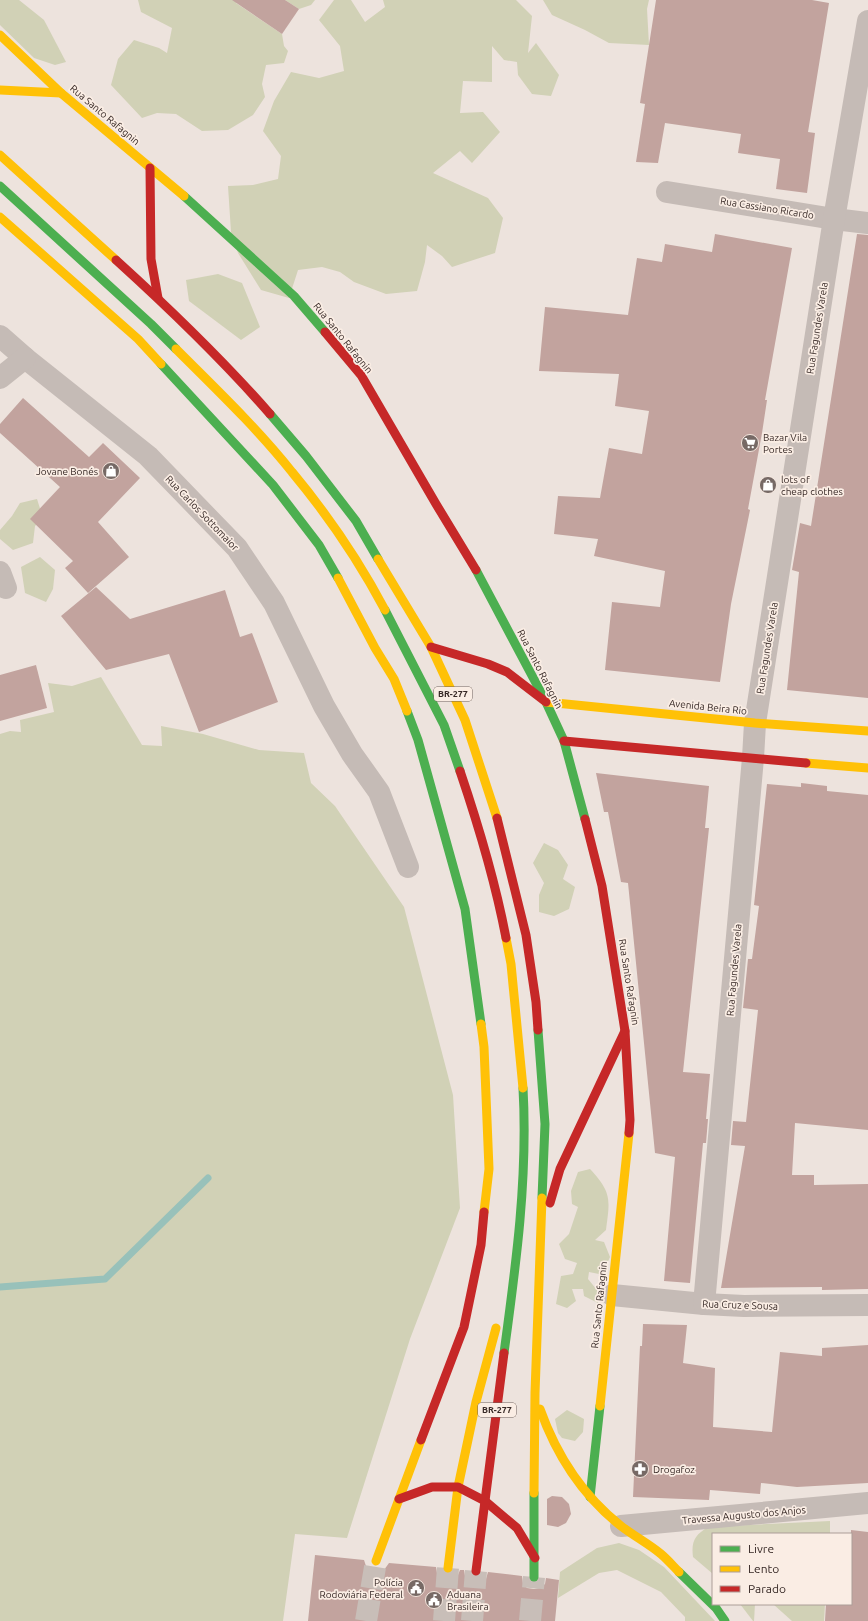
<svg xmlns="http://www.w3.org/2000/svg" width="868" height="1621" viewBox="0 0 868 1621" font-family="Ubuntu,sans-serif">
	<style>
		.green { fill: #d1d1b6 }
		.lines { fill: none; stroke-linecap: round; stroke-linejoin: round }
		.stream { stroke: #98c1ba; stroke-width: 7 }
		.building { fill: #c2a39e }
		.highway-tunnel { stroke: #c8beb8; stroke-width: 22; stroke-dasharray: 22 11; stroke-linecap: butt }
		.street { stroke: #c5bbb6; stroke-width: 22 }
		.fast { stroke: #4caf50; stroke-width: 9 }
		.slow { stroke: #ffc107; stroke-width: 9 }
		.jam { stroke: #c62828; stroke-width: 9 }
		.labels { text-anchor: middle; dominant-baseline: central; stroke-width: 3.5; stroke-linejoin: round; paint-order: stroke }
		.shield { fill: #faede4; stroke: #71635e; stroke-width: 1 }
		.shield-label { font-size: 9px; font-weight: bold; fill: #362825 }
		.street-label { font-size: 10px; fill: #362825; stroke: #faede4 }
		.poi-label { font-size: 10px; fill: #362825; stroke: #faede4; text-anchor: start }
	</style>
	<rect width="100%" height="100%" fill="#ede3dd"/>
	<g class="green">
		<polygon points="0,0 19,0 44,20 66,62 55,65 34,58 0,25"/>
		<polygon points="138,0 238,0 236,3 282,34 284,46 288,51 284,63 266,65 262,84 265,97 253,115 228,130 202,131 176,114 157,113 142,118 111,85 118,59 134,40 159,48 167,53 172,28 141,12"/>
		<polygon points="285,0 315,0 311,5 299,9"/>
		<polygon points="334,0 351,0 365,22 385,7 383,0 516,0 532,16 528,53 536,43 559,75 551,96 532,94 518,75 517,62 504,60 492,46 492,82 463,81 460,113 483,112 500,132 472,163 460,151 433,173 488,198 503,218 495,253 452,267 442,256 427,245 425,262 417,291 386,294 354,282 340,272 322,267 298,270 289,298 261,290 238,253 231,232 228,186 253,185 278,179 281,156 263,131 274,101 291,72 319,78 344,71 340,46 319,20"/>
		<polygon points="543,0 649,0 647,9 649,45 609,43 585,30 552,15"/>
		<polygon points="218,274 242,283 260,327 241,340 189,301 186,280"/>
		<polygon points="37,499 43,518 35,526 33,543 13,550 0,539 0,530 12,516 20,503"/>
		<polygon points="40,557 55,570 53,589 46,602 25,593 21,567"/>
		<polygon points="101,677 142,745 162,746 161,726 203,734 259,750 304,753 311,783 335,806 404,907 453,1095 460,1208 410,1339 347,1538 295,1534 283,1621 0,1621 0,734 10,731 21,732 20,720 54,712 48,683 72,686"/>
		<polygon points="544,843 558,850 568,865 563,879 575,887 569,909 554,916 539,912 539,895 544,883 533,863"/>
		<path d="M590,1169C612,1193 610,1199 606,1230L595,1240L604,1242L610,1257L605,1268L599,1274L589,1272L588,1279L597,1290L598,1303L584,1296L583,1289H572L576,1301L567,1308L556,1304L561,1276L573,1274L577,1263L565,1259L559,1244L569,1234L578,1207L572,1204L571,1191L578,1172Z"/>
		<polygon points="567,1410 584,1419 583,1432 575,1441 562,1438 558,1433 555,1419"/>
		<path d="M830,1521V1534H713V1574L693,1557C691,1541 695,1535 708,1527Z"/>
		<polygon points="619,1543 639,1550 664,1567 715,1621 685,1621 685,1617 661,1592 617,1570 599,1573 558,1598 560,1572 597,1548"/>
		<polygon points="740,1604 755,1604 754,1621 753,1621"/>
		<polygon points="773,1604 825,1604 824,1621 792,1621"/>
	</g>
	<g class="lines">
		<polyline class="stream" points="0,1287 105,1279 208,1178"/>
	</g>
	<g class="building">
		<polygon points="232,0 285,0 299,9 282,34"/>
		<polygon points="656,0 812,0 829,3 808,132 815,133 807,193 776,189 780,159 738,153 741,134 665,123 658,163 636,162 645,104 640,103"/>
		<polygon points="715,234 792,248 765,400 767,400 762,433 748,509 750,510 731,604 720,682 605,670 612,602 660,607 665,571 594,556 598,539 554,534 558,496 600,498 609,448 642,454 649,411 615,406 619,374 539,371 545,307 628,315 637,258 662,262 665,244 712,252"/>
		<polygon points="857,234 868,235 868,698 787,690 799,572 792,570 800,523 811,526"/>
		<polygon points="23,398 89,457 103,443 140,478 98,522 129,557 88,593 65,568 73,561 30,519 60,487 0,433 0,424"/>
		<polygon points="96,587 130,619 225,590 240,637 252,633 278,702 199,732 169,654 106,670 61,616"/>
		<polygon points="36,665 47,708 0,721 0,675"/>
		<polygon points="596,773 709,786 705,828 709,828 683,1072 710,1074 706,1119 708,1119 706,1143 703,1143 690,1283 664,1281 675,1157 655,1153 628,883 621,882 608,812 604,812"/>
		<polygon points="801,783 827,786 827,791 868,795 868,1130 795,1123 792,1175 814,1175 814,1185 868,1184 868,1289 822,1290 822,1287 721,1288 745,1146 731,1145 733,1121 746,1122 758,1010 743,1008 748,959 752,959 759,906 754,905 767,784 801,787"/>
		<polygon points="643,1324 687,1325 683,1363 715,1368 713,1427 772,1432 780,1352 822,1356 822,1348 868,1345 868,1483 797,1487 761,1483 760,1494 710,1490 709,1500 633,1497 640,1346 642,1346"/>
		<polygon points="552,1496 562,1497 569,1504 571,1514 566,1523 558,1527 547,1525 547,1499"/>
		<polygon points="851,1530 868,1532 868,1621 825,1621 826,1604 851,1604"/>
		<polygon points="315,1555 364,1560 367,1569 371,1573 378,1573 384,1570 389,1563 436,1567 437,1573 440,1578 447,1580 453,1579 458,1575 460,1570 464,1570 465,1576 468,1581 475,1583 481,1582 486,1579 488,1572 522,1576 523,1584 527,1588 534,1589 540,1588 545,1584 546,1578 559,1580 555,1621 308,1621"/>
	</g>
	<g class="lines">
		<g class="highway-tunnel">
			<polyline points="366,1621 376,1561"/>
			<polyline points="444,1621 448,1568"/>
			<polyline points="472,1621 476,1571"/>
			<polyline points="530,1621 534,1577"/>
		</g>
		<g class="street">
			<polyline points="667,192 834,219 868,223"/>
			<polyline points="0,336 25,358 148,456 237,548 274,603 324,706 352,754 379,792 408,867"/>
			<polyline points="0,378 25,358"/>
			<polyline points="0,572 6,588"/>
			<polyline points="612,1295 704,1304 744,1306 868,1305"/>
			<polyline points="704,1304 753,758 755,723 834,219 868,21"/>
			<polyline points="621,1526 868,1503"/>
		</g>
		<g class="fast">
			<polyline points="0,186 151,324 176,349"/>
			<polyline points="184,196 294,296 325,332"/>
			<polyline points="161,364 273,485 319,545 338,578"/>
			<polyline points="270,414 306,456 356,521 378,559"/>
			<polyline points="476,570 546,702 564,741 585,819"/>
			<polyline points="385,610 444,725 460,771"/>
			<polyline points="407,711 418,740 465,909 481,1024"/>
			<polyline points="538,1030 545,1124 542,1198"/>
			<path d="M504,1353C516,1265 528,1177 523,1088"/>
			<polyline points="590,1497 600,1406"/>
			<polyline points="679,1572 716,1608 725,1621"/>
			<polyline points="534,1577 534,1493"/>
		</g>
		<g class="slow">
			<polyline points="0,35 61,93 184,196"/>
			<polyline points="0,90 61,93"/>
			<polyline points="0,155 116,260"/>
			<polyline points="0,217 138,339 161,364"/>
			<path d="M176,349C215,388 257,428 292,472C327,514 359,561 385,610"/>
			<polyline points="378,559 431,647 465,720 497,818"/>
			<polyline points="338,578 375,648 394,679 407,711"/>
			<polyline points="546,702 755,723 868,731"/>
			<polyline points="806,763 868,768"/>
			<polyline points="506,938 511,964 523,1088"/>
			<polyline points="481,1024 484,1047 489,1169 484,1212"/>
			<polyline points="600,1406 629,1133"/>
			<path d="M540,1409C556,1454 583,1496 621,1526C634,1536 649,1544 661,1554C668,1560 673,1566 679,1572"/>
			<polyline points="534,1493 535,1393 542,1198"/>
			<polyline points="376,1561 421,1440"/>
			<polyline points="448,1568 458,1487 476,1402 496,1328"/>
		</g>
		<g class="jam">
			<polyline points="150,168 151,259 158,298"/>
			<path d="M116,260C170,309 222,359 270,414"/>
			<polyline points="325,332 361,375 436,504 476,570"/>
			<polyline points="431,647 488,664 507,672 546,702"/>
			<polyline points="564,741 806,763"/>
			<path d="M460,771C479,827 495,880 506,938"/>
			<polyline points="497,818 526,935 536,1002 538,1030"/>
			<polyline points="585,819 602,886 625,1031 630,1120 629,1133"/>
			<polyline points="550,1203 560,1169 625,1031"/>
			<polyline points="421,1440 464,1327 481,1245 484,1212"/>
			<polyline points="399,1499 432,1487 458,1487 485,1501 517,1528 535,1558"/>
			<polyline points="476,1571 504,1353"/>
		</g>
	</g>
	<defs>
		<g id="supermarket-disc" transform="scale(0.9)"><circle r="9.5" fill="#766965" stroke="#faede4"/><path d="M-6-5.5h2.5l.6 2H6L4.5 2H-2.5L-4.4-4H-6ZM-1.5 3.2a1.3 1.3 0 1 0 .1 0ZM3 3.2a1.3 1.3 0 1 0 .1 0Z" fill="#fff"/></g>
		<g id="shop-disc" transform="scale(0.9)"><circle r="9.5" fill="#766965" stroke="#faede4"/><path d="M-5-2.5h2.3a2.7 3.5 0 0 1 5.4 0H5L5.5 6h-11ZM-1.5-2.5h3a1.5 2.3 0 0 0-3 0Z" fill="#fff"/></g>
		<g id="pharmacy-disc" transform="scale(0.9)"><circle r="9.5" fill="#766965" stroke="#faede4"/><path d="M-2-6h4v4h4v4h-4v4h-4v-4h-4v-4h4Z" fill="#fff"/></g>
		<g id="civic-disc" transform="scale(0.9)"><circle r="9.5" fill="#766965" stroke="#faede4"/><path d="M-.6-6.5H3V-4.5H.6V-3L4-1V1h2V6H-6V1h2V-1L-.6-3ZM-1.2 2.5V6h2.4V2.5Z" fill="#fff"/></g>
	</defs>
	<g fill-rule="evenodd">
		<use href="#supermarket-disc" x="750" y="443"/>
		<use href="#shop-disc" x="111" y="471"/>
		<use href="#shop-disc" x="768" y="485"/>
		<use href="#pharmacy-disc" x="640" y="1469"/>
		<use href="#civic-disc" x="416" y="1588"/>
		<use href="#civic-disc" x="434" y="1600"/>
	</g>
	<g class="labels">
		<g class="shield">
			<rect x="434" y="687" width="38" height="14" rx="3"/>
			<rect x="478" y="1403" width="38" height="14" rx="3"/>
		</g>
		<g class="shield-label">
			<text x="453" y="694">BR-277</text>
			<text x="497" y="1410">BR-277</text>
		</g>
		<g class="street-label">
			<text transform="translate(105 115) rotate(40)">Rua Santo Rafagnin</text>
			<text transform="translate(767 208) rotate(9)">Rua Cassiano Ricardo</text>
			<text transform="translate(817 328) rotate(-81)">Rua Fagundes Varela</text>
			<text transform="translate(343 338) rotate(51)">Rua Santo Rafagnin</text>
			<text transform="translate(202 513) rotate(46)">Rua Carlos Sottomaior</text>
			<text transform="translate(767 648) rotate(-81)">Rua Fagundes Varela</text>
			<text transform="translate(540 669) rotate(63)">Rua Santo Rafagnin</text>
			<text transform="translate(708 707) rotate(6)">Avenida Beira Rio</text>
			<text transform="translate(734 970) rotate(-85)">Rua Fagundes Varela</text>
			<text transform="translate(629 982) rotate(81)">Rua Santo Rafagnin</text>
			<text transform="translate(599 1305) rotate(-84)">Rua Santo Rafagnin</text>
			<text transform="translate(740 1305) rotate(2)">Rua Cruz e Sousa</text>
			<text transform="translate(744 1515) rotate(-5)">Travessa Augusto dos Anjos</text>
		</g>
		<g class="poi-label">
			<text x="763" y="437">Bazar Vila<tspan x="763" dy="12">Portes</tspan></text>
			<text x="98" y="471" text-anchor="end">Jovane Bonés</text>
			<text x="781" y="479">lots of<tspan x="781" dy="12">cheap clothes</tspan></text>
			<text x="653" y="1469">Drogafoz</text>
			<text x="403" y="1582" text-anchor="end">Polícia<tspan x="403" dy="12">Rodoviária Federal</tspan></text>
			<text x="447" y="1594">Aduana<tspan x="447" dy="12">Brasileira</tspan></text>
		</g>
	</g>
	<rect x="712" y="1533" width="140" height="72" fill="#faede4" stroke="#ac9e98"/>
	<rect x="720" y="1546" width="20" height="6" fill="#4caf50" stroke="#ac9e98"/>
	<text x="748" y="1553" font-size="12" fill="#362825">Livre</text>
	<rect x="720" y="1566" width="20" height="6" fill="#ffc107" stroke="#ac9e98"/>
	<text x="748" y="1573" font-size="12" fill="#362825">Lento</text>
	<rect x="720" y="1586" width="20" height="6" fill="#c62828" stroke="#ac9e98"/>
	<text x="748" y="1593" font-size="12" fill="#362825">Parado</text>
</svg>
